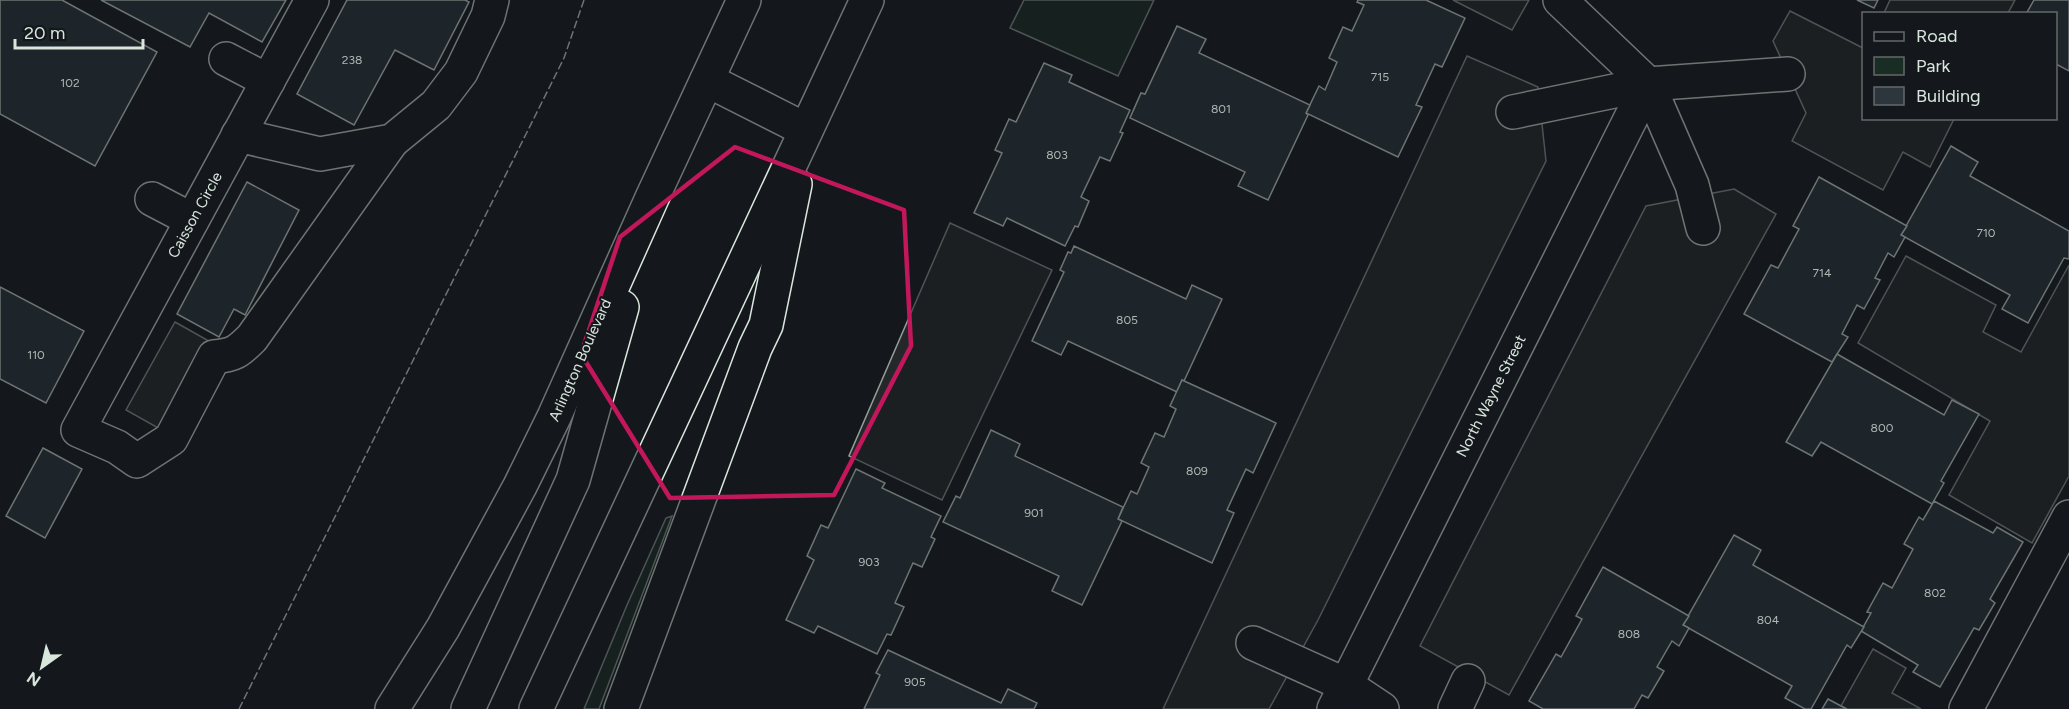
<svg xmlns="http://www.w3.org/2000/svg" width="2069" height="709" viewBox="0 0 2069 709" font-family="Figtree,sans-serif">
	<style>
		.green { fill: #1a2d24; stroke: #939e99; stroke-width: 1.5 }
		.parking { fill: #24282b; stroke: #939e99; stroke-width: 1.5 }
		.building { fill: #2c363c; stroke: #d8e6dc; stroke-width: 1.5 }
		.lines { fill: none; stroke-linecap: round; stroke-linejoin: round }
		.minor-casing { stroke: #d8e6dc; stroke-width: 36 }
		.highway-casing { stroke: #d8e6dc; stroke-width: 36 }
		.minor { stroke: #14181c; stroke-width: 33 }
		.highway { stroke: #14181c; stroke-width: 33 }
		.fence { stroke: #d8e6dc; stroke-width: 1.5; stroke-dasharray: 8 3; stroke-linecap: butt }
		.marked { fill: none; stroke: #c2185b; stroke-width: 4.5; stroke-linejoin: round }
		.labels { text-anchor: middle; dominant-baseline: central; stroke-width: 4.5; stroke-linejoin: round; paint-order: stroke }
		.number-label { font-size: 12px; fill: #adbab4 }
		.street-label { font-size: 15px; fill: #d8e6dc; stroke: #14181c }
	</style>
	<rect width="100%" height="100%" fill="#14181c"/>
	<g class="green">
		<polygon points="1024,0 1154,0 1118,76 1010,28"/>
		<polygon points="672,516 599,709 584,709 627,605 666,518"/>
	</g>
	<g class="parking">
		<polygon points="1453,0 1529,0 1512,30"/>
		<polygon points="1890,0 2015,0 2008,13 1884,13"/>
		<polygon points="1790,11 1863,48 1864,118 1954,119 1930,167 1903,152 1883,190 1792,141 1806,113 1773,41"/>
		<polygon points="1467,56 1538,87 1546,161 1318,620 1269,709 1163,709"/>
		<polygon points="1734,189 1776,214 1509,695 1420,646 1646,206"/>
		<polygon points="950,223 1052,270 942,500 849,456"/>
		<polygon points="1906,256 1996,305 1983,332 2021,352 2069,265 2069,476 2032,543 1949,495 1990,421 1858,343"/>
		<polygon points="175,322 216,345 167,433 126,410"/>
		<polygon points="1873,649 1906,668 1892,693 1921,709 1847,709 1841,706"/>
	</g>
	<g class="building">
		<polygon points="0,0 62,0 157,52 95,166 0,114"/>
		<polygon points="101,0 286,0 262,42 209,13 190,47"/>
		<polygon points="347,0 465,0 469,2 434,70 395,50 354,125 297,94"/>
		<polygon points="1358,0 1426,0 1465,18 1442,67 1435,64 1416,105 1422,107 1398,157 1306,113 1319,86 1325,90 1337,62 1329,58 1343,27 1352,31 1364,5 1357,2"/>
		<polygon points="1857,0 1878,0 1874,8"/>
		<polygon points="2034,0 2069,0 2069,71 2056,64 2056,14 2026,14"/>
		<polygon points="1177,26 1206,39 1199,53 1310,105 1306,113 1308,115 1268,200 1238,186 1245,172 1130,118 1141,93 1145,94"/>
		<polygon points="1044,63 1072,75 1069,82 1130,110 1120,132 1123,133 1110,161 1100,157 1081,197 1089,201 1078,227 1075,226 1065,246 1007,218 1003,226 974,213 1002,153 995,150 1009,119 1016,122"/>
		<polygon points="1951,146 1978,162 1970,176 2069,231 2069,259 2064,258 2028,323 2002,309 2010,295 1901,235"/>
		<polygon points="1819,177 1907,226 1901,235 1905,237 1894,257 1888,253 1875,278 1880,280 1864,309 1857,305 1842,334 1848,337 1832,362 1744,314 1771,265 1778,268 1799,229 1793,226"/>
		<polygon points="247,182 299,210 245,315 234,309 219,337 177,314"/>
		<polygon points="1074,246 1186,299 1192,285 1222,299 1184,381 1182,380 1177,392 1068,341 1061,355 1032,341 1064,272 1060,270 1068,252 1071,253"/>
		<polygon points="0,287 84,331 46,403 0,379"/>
		<polygon points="1837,354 1944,415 1952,400 1979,414 1941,481 1944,483 1932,504 1821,442 1812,456 1786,442"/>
		<polygon points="1182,380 1276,423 1253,473 1246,469 1227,510 1234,513 1212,563 1118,519 1131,491 1137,494 1149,467 1141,463 1155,433 1164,437 1176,409 1170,406"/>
		<polygon points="991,430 1020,444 1015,456 1123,507 1118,519 1122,521 1082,605 1052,591 1059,576 943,522 956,496 960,498"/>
		<polygon points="43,448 82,469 45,538 6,516"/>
		<polygon points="856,469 885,483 882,488 941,516 931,537 935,539 922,567 913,563 895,603 904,607 891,635 887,634 877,654 818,626 814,633 786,620 814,560 807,556 821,525 828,528"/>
		<polygon points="1934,501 1993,533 1997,527 2023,542 1990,599 1995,603 1979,630 1974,628 1940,687 1913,672 1918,665 1861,631 1871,613 1867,612 1883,583 1892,588 1913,549 1904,544 1919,517 1923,520"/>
		<polygon points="1734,535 1761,550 1753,565 1864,627 1851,648 1847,645 1811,709 1805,709 1785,698 1792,686 1683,625"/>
		<polygon points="1603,567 1689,616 1683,625 1689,628 1679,646 1672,641 1657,667 1664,671 1648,698 1642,695 1634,709 1543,709 1529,701 1556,654 1561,657 1582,619 1576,616"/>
		<polygon points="888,650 1001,703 1008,689 1037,703 1034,709 864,709 880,675 876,673"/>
		<polygon points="1828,699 1841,706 1847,709 1822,709"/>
	</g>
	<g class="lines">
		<g class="minor-casing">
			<g id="minor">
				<path d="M312,0L78,430L117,447L137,461L171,439L214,357C234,355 238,352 252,338L392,141"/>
				<polyline points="1560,0 1648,84 1692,185 1703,228"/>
				<polyline points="226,59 268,81"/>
				<polyline points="707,80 806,130"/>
				<polyline points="1513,112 1648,84 1788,74"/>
				<polyline points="238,135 320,154 392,141 436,105 461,72 488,16 492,0"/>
				<polyline points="152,199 192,220"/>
				<polyline points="1253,643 1346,685 1382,709"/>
				<polyline points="1334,709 1648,84"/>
				<polyline points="1455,709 1468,681"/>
				<polyline points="1966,709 2069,517"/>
			</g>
		</g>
		<g class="highway-casing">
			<g id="highway">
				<polyline points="392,709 443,628 520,486 554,417 652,198 744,0"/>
				<polyline points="468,709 573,480 622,307"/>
				<polyline points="536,709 867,0"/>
				<polyline points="621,709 755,348 766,325 795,184"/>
			</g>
		</g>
		<use href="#minor" class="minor"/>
		<use href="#highway" class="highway"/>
		<polyline class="fence" points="239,709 564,58 584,0"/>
	</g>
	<path d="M0 0H2069V709H0ZM735,147L904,210L911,346L834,495L670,498L581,354L620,237Z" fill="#14181c" fill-opacity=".55" fill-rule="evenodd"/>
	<path class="marked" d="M735,147L904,210L911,346L834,495L670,498L581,354L620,237Z"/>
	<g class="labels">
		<g class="number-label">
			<text x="352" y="60">238</text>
			<text x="1380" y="77">715</text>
			<text x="70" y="83">102</text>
			<text x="1221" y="109">801</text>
			<text x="1057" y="155">803</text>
			<text x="1986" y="233">710</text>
			<text x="1822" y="273">714</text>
			<text x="1127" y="320">805</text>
			<text x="36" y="355">110</text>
			<text x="1882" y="428">800</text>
			<text x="1197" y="471">809</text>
			<text x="1034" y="513">901</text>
			<text x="869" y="562">903</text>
			<text x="1935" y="593">802</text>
			<text x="1768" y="620">804</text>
			<text x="1629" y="634">808</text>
			<text x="915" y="682">905</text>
		</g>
		<g class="street-label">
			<text transform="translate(195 215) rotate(-61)">Caisson Circle</text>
			<text transform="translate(580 360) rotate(-66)">Arlington Boulevard</text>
			<text transform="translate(1491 396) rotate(-63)">North Wayne Street</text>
		</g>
	</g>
	<rect x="1862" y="12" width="195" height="108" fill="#14181c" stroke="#626a69" stroke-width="1.5"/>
	<rect x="1874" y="32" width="30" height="9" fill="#14181c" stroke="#626a69" stroke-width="1.5"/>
	<text x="1916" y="42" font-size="18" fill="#d8e6dc">Road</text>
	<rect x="1874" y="57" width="30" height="18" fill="#1a2d24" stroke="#626a69" stroke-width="1.5"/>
	<text x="1916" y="72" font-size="18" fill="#d8e6dc">Park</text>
	<rect x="1874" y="87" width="30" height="18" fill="#2c363c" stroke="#626a69" stroke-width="1.5"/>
	<text x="1916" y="102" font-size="18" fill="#d8e6dc">Building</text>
	<g transform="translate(42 667) rotate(214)" stroke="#14181c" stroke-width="4.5" paint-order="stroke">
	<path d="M0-4.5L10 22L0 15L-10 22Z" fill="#d8e6dc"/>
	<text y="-9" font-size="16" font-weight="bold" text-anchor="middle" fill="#d8e6dc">N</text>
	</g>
	<path d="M15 39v9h128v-9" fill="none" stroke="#d8e6dc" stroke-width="3"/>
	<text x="24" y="39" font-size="18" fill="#d8e6dc" stroke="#14181c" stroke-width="4.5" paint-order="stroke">20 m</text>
</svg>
